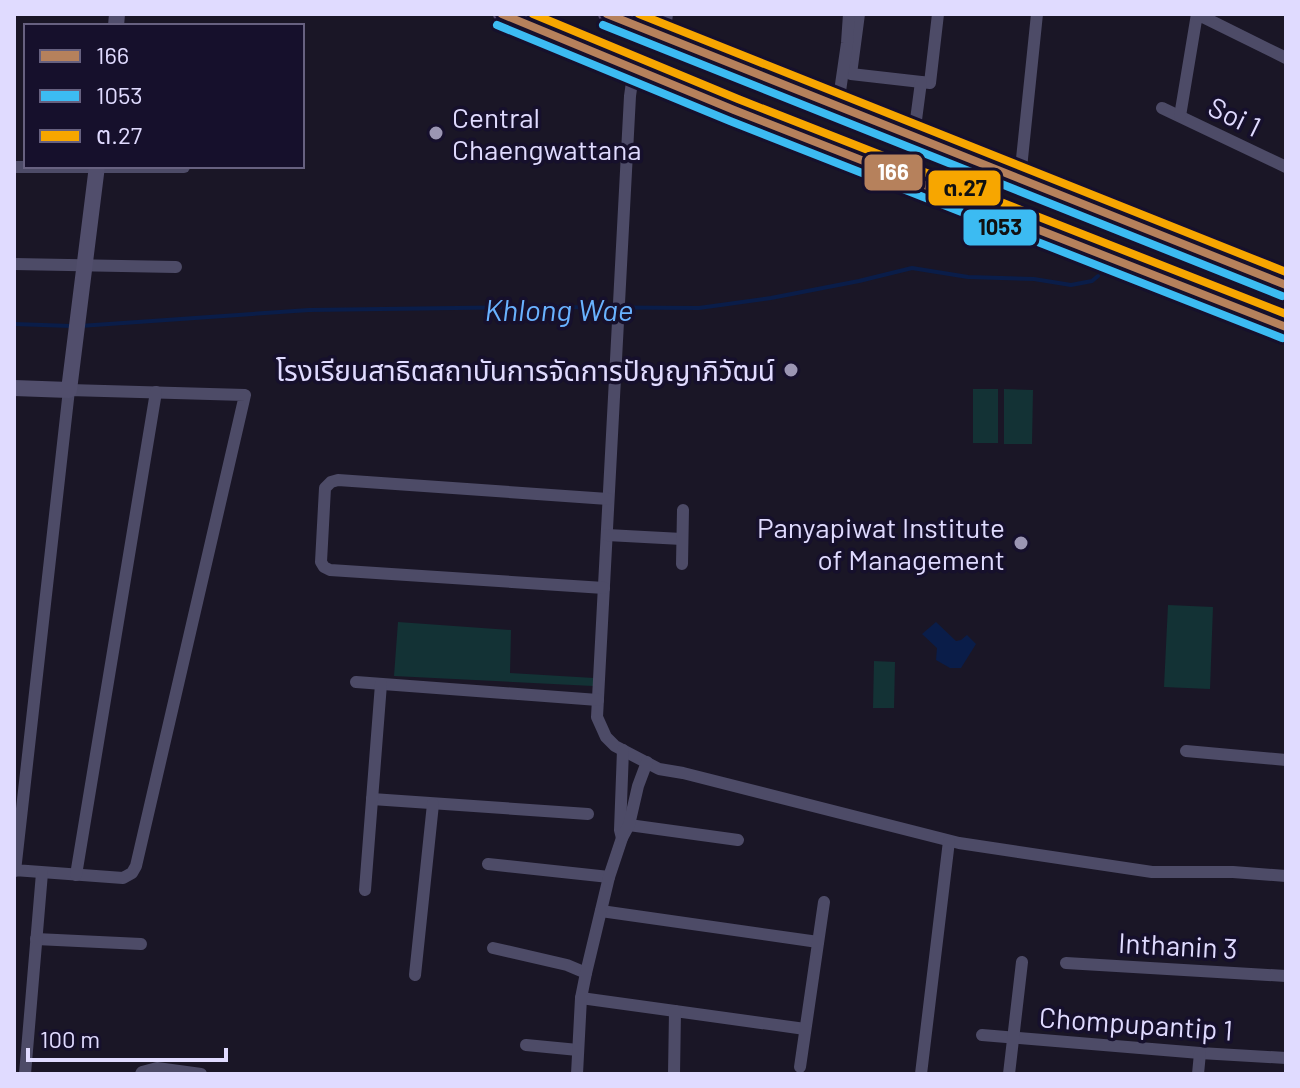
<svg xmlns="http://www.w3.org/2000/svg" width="1300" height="1088" viewBox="0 0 1300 1088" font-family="Barlow,'Noto Sans Thai',sans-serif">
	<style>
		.green { fill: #133235 }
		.water { fill: #0a1d49 }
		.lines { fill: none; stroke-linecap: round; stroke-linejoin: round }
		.stream { stroke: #0a1d49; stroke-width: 4 }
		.street { stroke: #4d4b67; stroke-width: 12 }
		.secondary { stroke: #514e6c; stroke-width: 16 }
		.primary { stroke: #574c6b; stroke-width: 18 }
		.bus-1-casing { stroke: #16102c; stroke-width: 14 }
		.bus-2-casing { stroke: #16102c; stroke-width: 14 }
		.bus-3-casing { stroke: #16102c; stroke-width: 14 }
		.bus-1 { stroke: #b6815c; stroke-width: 8 }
		.bus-2 { stroke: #3cbbf2; stroke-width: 8 }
		.bus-3 { stroke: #f7a600; stroke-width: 8 }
		.poi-dot { fill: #9b96b3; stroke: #16102c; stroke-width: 3 }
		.labels { text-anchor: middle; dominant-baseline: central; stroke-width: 7; stroke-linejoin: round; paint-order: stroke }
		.street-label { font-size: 28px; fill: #e0dbff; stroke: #16102c }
		.poi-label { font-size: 28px; fill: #e0dbff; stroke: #16102c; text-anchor: end }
		.water-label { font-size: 30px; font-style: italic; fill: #69b2ff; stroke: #16102c }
		.line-badge { stroke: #16102c; stroke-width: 3 }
		.badge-label { font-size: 22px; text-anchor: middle; font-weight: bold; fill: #fff }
		.pale-badge-label { font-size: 22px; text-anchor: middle; font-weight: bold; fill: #111 }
	</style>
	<rect width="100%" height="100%" fill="#1a1626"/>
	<g class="green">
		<rect x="973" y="389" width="25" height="54"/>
		<polygon points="1004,389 1033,390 1032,444 1004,444"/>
		<polygon points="1168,605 1213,607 1210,689 1164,687"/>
		<polygon points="398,622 511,630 510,673 594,678 593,686 394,676"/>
		<polygon points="874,661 895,662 894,708 873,708"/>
	</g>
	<polygon class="water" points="936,622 956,641 961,640 967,635 976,644 961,668 950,668 936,660 937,648 922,634"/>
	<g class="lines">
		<g class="stream">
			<polyline points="14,324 71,326"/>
			<polyline points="80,326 309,310 532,307 699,308 771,298 859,281 912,268 968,277 1034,279 1071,285 1092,281 1098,276"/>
		</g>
		<g class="street">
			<polyline points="859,14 851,74 930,83 938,14"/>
			<polyline points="664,37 667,14"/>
			<polyline points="634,68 630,96 597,717 606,737 615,746 659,769 683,773 959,843 1152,872 1233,872 1286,876"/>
			<polyline points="838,105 847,43 849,14"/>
			<polyline points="1162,108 1286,167"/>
			<polyline points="1180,116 1197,14 1286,58"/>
			<polyline points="914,135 921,82"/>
			<polyline points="14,167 184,167"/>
			<polyline points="1020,178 1037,14"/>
			<polyline points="14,264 176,267"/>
			<polyline points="607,535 682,539"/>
			<polyline points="682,564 683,510"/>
			<polyline points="604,588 330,570 324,567 321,562 325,488 331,482 338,480 608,499"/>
			<polyline points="356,682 598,700"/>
			<polyline points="1186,751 1286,760"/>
			<polyline points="372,799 588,814"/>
			<polyline points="629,825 738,840"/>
			<polyline points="622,838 620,830 623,750"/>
			<polyline points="488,864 609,877"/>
			<polyline points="14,870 123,878 132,873 136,866 245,395 69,390 15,871"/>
			<polyline points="76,875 156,392"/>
			<polyline points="365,890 381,684"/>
			<polyline points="601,911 818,942"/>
			<polyline points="36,939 141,944"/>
			<polyline points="493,948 567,965 586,973"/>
			<polyline points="1066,963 1286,976"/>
			<polyline points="415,975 433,804"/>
			<polyline points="581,998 805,1029"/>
			<polyline points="982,1035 1200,1053 1286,1058"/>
			<polyline points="526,1045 578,1050"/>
			<polyline points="800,1067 824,902"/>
			<polyline points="25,1074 42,873"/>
			<polyline points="141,1074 142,1072 157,1068 201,1074"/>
			<polyline points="577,1074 581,998 586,973 609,877 622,838 629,825 638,786 647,762"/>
			<polyline points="674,1074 675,1011"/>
			<polyline points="921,1074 949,841"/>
			<polyline points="1009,1074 1022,962"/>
			<polyline points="1198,1074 1200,1053"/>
		</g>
		<g class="secondary">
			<polyline points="116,26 117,14"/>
			<polyline points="14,388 69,390 97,166"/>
		</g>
		<g class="primary">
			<polyline points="502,14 734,110 1286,327"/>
			<polyline points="607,14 1286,285"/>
		</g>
		<g class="bus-1-casing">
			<g id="bus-1">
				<polyline points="502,14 734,110 1286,327"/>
				<polyline points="607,14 1286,285"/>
			</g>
		</g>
		<g class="bus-2-casing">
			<g id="bus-2">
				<polyline points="497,25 730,121 1282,338"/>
				<polyline points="603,25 1282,296"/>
			</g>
		</g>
		<g class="bus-3-casing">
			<g id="bus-3">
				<polyline points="533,14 738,99 1286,314"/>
				<polyline points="639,14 1286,272"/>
			</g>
		</g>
		<use href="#bus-1" class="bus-1"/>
		<use href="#bus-2" class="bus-2"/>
		<use href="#bus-3" class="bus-3"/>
	</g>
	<g class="poi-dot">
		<circle cx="436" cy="133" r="8"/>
		<circle cx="791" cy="370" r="8"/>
		<circle cx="1021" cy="543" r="8"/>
	</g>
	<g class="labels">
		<g class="street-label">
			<text transform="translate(1235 116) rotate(26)">Soi 1</text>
			<text transform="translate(1178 945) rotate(3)">Inthanin 3</text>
			<text transform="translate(1136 1023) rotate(4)">Chompupantip 1</text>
		</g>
		<g class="poi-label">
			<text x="452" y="117" text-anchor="start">Central<tspan x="452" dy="32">Chaengwattana</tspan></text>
			<text x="775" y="370">โรงเรียนสาธิตสถาบันการจัดการปัญญาภิวัฒน์</text>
			<text x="1005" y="527">Panyapiwat Institute<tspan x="1005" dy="32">of Management</tspan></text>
		</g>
		<g class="water-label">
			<text x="559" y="309">Khlong Wae</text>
		</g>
	</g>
	<g class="line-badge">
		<rect x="863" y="153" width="61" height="39" rx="8" fill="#b6815c"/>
		<rect x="927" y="169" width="75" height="38" rx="8" fill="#f7a600"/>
		<rect x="962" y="208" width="76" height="39" rx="8" fill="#3cbbf2"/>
	</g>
	<g class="badge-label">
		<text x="893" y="180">166</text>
	</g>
	<g class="pale-badge-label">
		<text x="965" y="196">ต.27</text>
		<text x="1000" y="235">1053</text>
	</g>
	<rect width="1300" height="1088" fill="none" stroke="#e0dbff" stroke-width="32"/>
	<rect x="24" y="24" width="280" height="144" fill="#16102c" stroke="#676180" stroke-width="2"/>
	<rect x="40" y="50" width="40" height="12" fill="#b6815c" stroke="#676180" stroke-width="2"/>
	<text x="96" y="64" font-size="24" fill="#e0dbff">166</text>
	<rect x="40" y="90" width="40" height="12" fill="#3cbbf2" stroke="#676180" stroke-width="2"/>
	<text x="96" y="104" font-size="24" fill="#e0dbff">1053</text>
	<rect x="40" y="130" width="40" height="12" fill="#f7a600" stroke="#676180" stroke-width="2"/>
	<text x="96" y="144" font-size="24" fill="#e0dbff">ต.27</text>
	<path d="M28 1048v12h198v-12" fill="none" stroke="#e0dbff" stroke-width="4"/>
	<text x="40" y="1048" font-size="24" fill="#e0dbff" stroke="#16102c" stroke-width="6" paint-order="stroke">100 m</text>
</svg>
